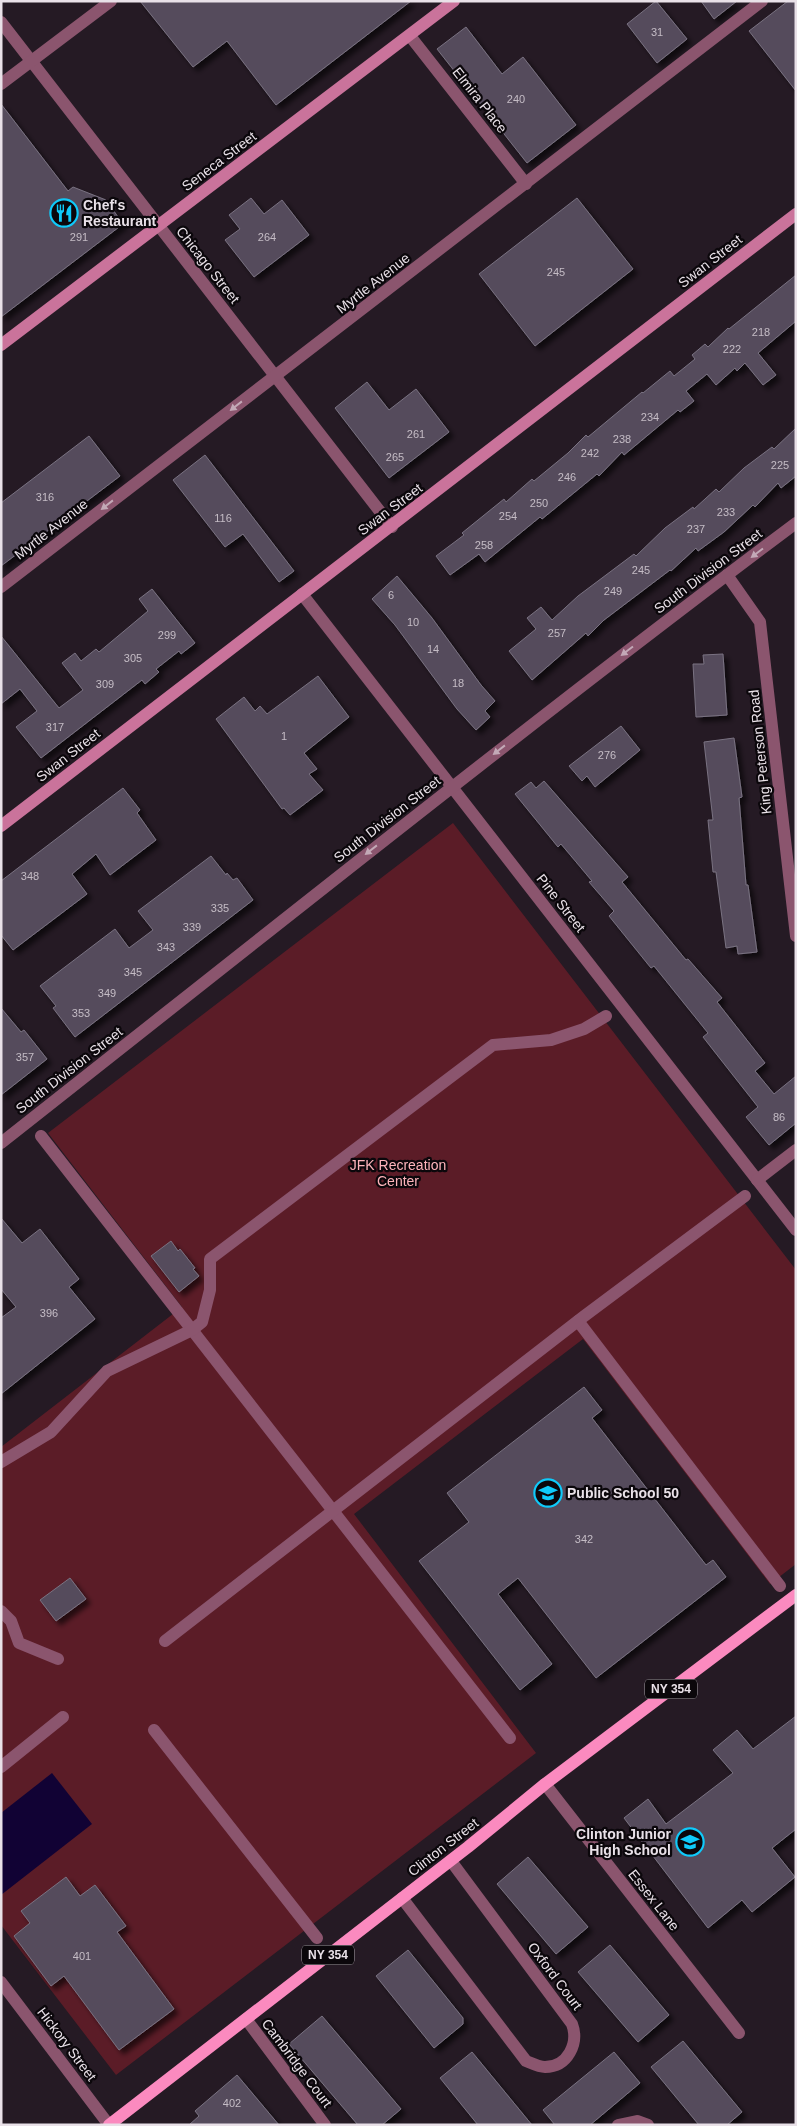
<svg xmlns="http://www.w3.org/2000/svg" width="797" height="2126" viewBox="0 0 797 2126" font-family="Arial,sans-serif">
	<style>
		.green { fill: #5b1c27 }
		.water { fill: #110234 }
		.building { fill: #544c5b; stroke: #7a7282; filter: url(#shadow) }
		.lines { fill: none; stroke-linecap: round; stroke-linejoin: round }
		.pedestrian { stroke: #8b556e; stroke-width: 12 }
		.minor { stroke: #8b556e; stroke-width: 12 }
		.secondary { stroke: #ca739b; stroke-width: 12 }
		.primary { stroke: #fb8abf; stroke-width: 12 }
		.oneway { fill: #c3a9b7 }
		.labels { text-anchor: middle; dominant-baseline: central; stroke-width: 4.5; stroke-linejoin: round; paint-order: stroke }
		.number-label { font-size: 11px; fill: #c4bcc5 }
		.shield { fill: #0b070b; stroke: #a6a0a6; stroke-width: 1 }
		.shield-label { font-size: 12px; font-weight: bold; fill: #e9e1e8 }
		.street-label { font-size: 14px; fill: #e9e1e8; stroke: #0b070b }
		.poi-label { font-size: 14px; font-weight: bold; fill: #e9e1e8; stroke: #0b070b; text-anchor: start }
		.park-label { font-size: 14px; fill: #feb4bb; stroke: #0b070b }
	</style>
	<defs>
		<filter id="shadow"><feDropShadow dx="4.5" dy="4.5" stdDeviation="2.5" flood-color="#0009"/></filter>
	</defs>
	<rect width="100%" height="100%" fill="#251a24"/>
	<polygon class="green" points="453,823 796,1270 796,1564 770,1584 583,1339 354,1514 536,1753 116,2075 1,1925 1,1447 182,1307 48,1133"/>
	<polygon class="water" points="52,1773 92,1824 1,1895 1,1813"/>
	<g class="building">
		<polygon points="140,1 411,1 276,105 227,41 193,67"/>
		<polygon points="656,1 687,39 657,63 627,24"/>
		<polygon points="701,1 737,1 714,19"/>
		<polygon points="788,1 796,1 796,91 749,31"/>
		<polygon points="466,27 502,74 523,57 576,125 527,163 437,49"/>
		<polygon points="1,104 68,191 73,187 106,200 123,224 1,317"/>
		<polygon points="251,198 264,214 282,200 309,235 254,277 225,240 240,229 229,215"/>
		<polygon points="577,198 633,269 535,346 479,274"/>
		<polygon points="796,275 796,321 758,353 776,375 763,385 745,363 737,371 735,368 716,385 707,374 686,391 694,401 680,412 678,410 624,455 622,452 599,476 597,474 542,519 540,517 485,562 479,554 450,575 436,556 464,535 462,533 504,499 506,502 532,479 534,481 568,453 586,435 588,437 642,392 643,393 670,371 674,376 695,359 692,355 705,344 708,347 728,328 729,329"/>
		<polygon points="367,382 389,410 416,389 449,432 389,478 335,408"/>
		<polygon points="796,428 796,476 781,488 778,483 755,507 753,505 724,532 698,551 696,548 671,571 670,570 604,620 588,636 586,633 532,680 509,651 536,629 527,618 541,607 552,620 578,596 634,554 636,556 665,528 693,507 694,509 716,489 719,492 744,468 772,447 774,449"/>
		<polygon points="89,436 120,476 1,566 1,503"/>
		<polygon points="205,455 294,571 279,582 243,534 225,547 173,480"/>
		<polygon points="397,576 432,618 481,685 495,701 485,711 490,717 476,730 457,709 395,625 372,599"/>
		<polygon points="152,589 195,643 181,654 179,651 156,669 159,672 145,684 142,680 41,758 16,727 37,711 20,689 1,704 1,636 59,708 83,690 62,663 75,653 81,661 96,649 99,652 148,611 139,599"/>
		<polygon points="723,654 727,715 696,717 693,664 704,664 703,655"/>
		<polygon points="318,676 349,717 304,753 317,769 309,774 323,790 290,815 284,808 282,809 216,719 244,697 255,711 260,706 267,714"/>
		<polygon points="621,726 640,750 595,787 587,776 582,781 569,766"/>
		<polygon points="734,738 742,797 739,798 746,885 748,885 757,952 738,954 737,946 726,948 716,872 713,872 708,820 713,820 704,742"/>
		<polygon points="544,781 628,877 622,882 686,960 688,959 722,998 717,1002 765,1063 755,1071 774,1094 796,1076 796,1123 769,1145 746,1117 758,1107 703,1037 708,1033 654,966 651,968 609,916 614,911 589,882 592,881 561,844 558,847 515,794 531,782 536,788"/>
		<polygon points="123,788 140,810 137,813 156,840 110,875 96,854 72,874 87,894 13,950 1,935 1,881"/>
		<polygon points="211,856 226,875 227,873 233,880 237,878 253,900 75,1037 53,1008 56,1006 40,986 115,929 129,948 153,930 138,911"/>
		<polygon points="1,1008 21,1032 24,1030 47,1059 1,1095"/>
		<polygon points="1,1218 22,1243 40,1229 79,1279 69,1287 95,1319 1,1394 1,1318 16,1307 1,1289"/>
		<polygon points="171,1241 178,1251 180,1249 195,1268 193,1269 199,1276 179,1292 151,1256"/>
		<polygon points="584,1387 602,1410 592,1418 706,1565 713,1560 726,1577 596,1678 518,1578 498,1594 552,1664 520,1690 419,1561 469,1522 447,1493"/>
		<polygon points="70,1578 86,1599 56,1621 40,1600"/>
		<polygon points="796,1716 796,1829 772,1848 795,1877 752,1912 742,1900 708,1928 624,1818 648,1799 666,1824 733,1773 713,1750 737,1730 753,1749"/>
		<polygon points="528,1857 588,1927 556,1954 497,1884"/>
		<polygon points="66,1877 80,1896 95,1885 126,1926 117,1932 174,2009 119,2050 64,1976 51,1986 14,1936 30,1923 21,1911"/>
		<polygon points="610,1945 669,2015 638,2042 578,1972"/>
		<polygon points="408,1950 463,2018 463,2024 434,2048 376,1976"/>
		<polygon points="322,2016 401,2109 382,2125 358,2125 289,2044"/>
		<polygon points="683,2041 742,2112 727,2125 699,2125 651,2067"/>
		<polygon points="472,2052 532,2125 478,2125 440,2078"/>
		<polygon points="614,2052 640,2083 590,2125 555,2125 543,2110"/>
		<polygon points="237,2075 279,2125 189,2125 199,2116 195,2111"/>
	</g>
	<g class="lines">
		<g class="pedestrian">
			<polyline points="41,1136 510,1738"/>
			<polyline points="578,1321 780,1586"/>
			<polyline points="1,1462 51,1432 107,1371 192,1330 202,1322 210,1290 210,1259 493,1045 551,1040 584,1029 606,1016"/>
			<polyline points="1,1611 11,1621 19,1643 58,1659"/>
			<polyline points="165,1641 583,1317 745,1196"/>
			<polyline points="154,1730 317,1938"/>
			<polyline points="1,1767 63,1717"/>
		</g>
		<g class="minor">
			<polyline points="1,22 392,527"/>
			<polyline points="410,36 526,184"/>
			<polyline points="1,84 111,1"/>
			<polyline points="727,575 760,622 796,936"/>
			<polyline points="1,587 762,1"/>
			<polyline points="302,594 796,1230"/>
			<path d="M1,1143C265,935 527,725 796,523"/>
			<polyline points="757,1180 796,1150"/>
			<polyline points="545,1784 739,2033"/>
			<path d="M402,1898L526,2061C531,2063 539,2067 545,2067C568,2067 579,2043 572,2024L451,1861"/>
			<polyline points="1,1982 109,2125"/>
			<polyline points="246,2019 325,2125"/>
			<polyline points="618,2125 637,2121 648,2125"/>
		</g>
		<g class="secondary">
			<polyline points="1,345 454,1"/>
			<polyline points="1,826 796,214"/>
		</g>
		<polyline class="primary" points="109,2125 468,1847 545,1784 796,1595"/>
	</g>
	<defs><path id="oneway-solid" d="M-6-.8H1V-3.2L6.5 0L1 3.2V.8H-6Z" transform="scale(1.25)"/></defs>
	<g class="oneway">
		<use href="#oneway-solid" transform="translate(236 406) rotate(142)"/>
		<use href="#oneway-solid" transform="translate(107 505) rotate(142)"/>
		<use href="#oneway-solid" transform="translate(757 553) rotate(143)"/>
		<use href="#oneway-solid" transform="translate(627 651) rotate(143)"/>
		<use href="#oneway-solid" transform="translate(499 750) rotate(142)"/>
		<use href="#oneway-solid" transform="translate(371 850) rotate(142)"/>
	</g>
	<defs>
		<g id="restaurant-ring" transform="scale(1.4375)"><circle r="9.5" fill="#0b070b" stroke="#0fcafa" stroke-width="1.5"/><path d="M-5-6h1v4h1v-4h1v4h1v-4h1v5L-1.5 .5V6h-2V.5L-5-1ZM5-6V6H3V1.5H1.5Q1.5-4 5-6Z" fill="#0fcafa"/></g>
		<g id="school-ring" transform="scale(1.4375)"><circle r="9.5" fill="#0b070b" stroke="#0fcafa" stroke-width="1.5"/><path d="M0-5L7-2L0 1L-7-2ZM-4 1L0 2.5L4 1V4Q0 6-4 4Z" fill="#0fcafa"/></g>
	</defs>
	<g fill-rule="evenodd">
		<use href="#restaurant-ring" x="64" y="213"/>
		<use href="#school-ring" x="548" y="1493"/>
		<use href="#school-ring" x="690" y="1842"/>
	</g>
	<g class="labels">
		<g class="number-label">
			<text x="657" y="32">31</text>
			<text x="516" y="99">240</text>
			<text x="79" y="237">291</text>
			<text x="267" y="237">264</text>
			<text x="556" y="272">245</text>
			<text x="761" y="332">218</text>
			<text x="732" y="349">222</text>
			<text x="650" y="417">234</text>
			<text x="416" y="434">261</text>
			<text x="622" y="439">238</text>
			<text x="590" y="453">242</text>
			<text x="395" y="457">265</text>
			<text x="780" y="465">225</text>
			<text x="567" y="477">246</text>
			<text x="45" y="497">316</text>
			<text x="539" y="503">250</text>
			<text x="726" y="512">233</text>
			<text x="508" y="516">254</text>
			<text x="223" y="518">116</text>
			<text x="696" y="529">237</text>
			<text x="484" y="545">258</text>
			<text x="641" y="570">245</text>
			<text x="613" y="591">249</text>
			<text x="391" y="595">6</text>
			<text x="413" y="622">10</text>
			<text x="557" y="633">257</text>
			<text x="167" y="635">299</text>
			<text x="433" y="649">14</text>
			<text x="133" y="658">305</text>
			<text x="458" y="683">18</text>
			<text x="105" y="684">309</text>
			<text x="55" y="727">317</text>
			<text x="284" y="736">1</text>
			<text x="607" y="755">276</text>
			<text x="30" y="876">348</text>
			<text x="220" y="908">335</text>
			<text x="192" y="927">339</text>
			<text x="166" y="947">343</text>
			<text x="133" y="972">345</text>
			<text x="107" y="993">349</text>
			<text x="81" y="1013">353</text>
			<text x="25" y="1057">357</text>
			<text x="779" y="1117">86</text>
			<text x="49" y="1313">396</text>
			<text x="584" y="1539">342</text>
			<text x="82" y="1956">401</text>
			<text x="232" y="2103">402</text>
		</g>
		<g class="shield">
			<rect x="645" y="1679.5" width="52" height="19" rx="4"/>
			<rect x="302" y="1945.5" width="52" height="19" rx="4"/>
		</g>
		<g class="shield-label">
			<text x="671" y="1689">NY 354</text>
			<text x="328" y="1955">NY 354</text>
		</g>
		<g class="street-label">
			<text transform="translate(480 100) rotate(52)">Elmira Place</text>
			<text transform="translate(219 161) rotate(-37)">Seneca Street</text>
			<text transform="translate(710 261) rotate(-38)">Swan Street</text>
			<text transform="translate(208 265) rotate(52)">Chicago Street</text>
			<text transform="translate(373 283) rotate(-38)">Myrtle Avenue</text>
			<text transform="translate(390 509) rotate(-37)">Swan Street</text>
			<text transform="translate(51 529) rotate(-38)">Myrtle Avenue</text>
			<text transform="translate(708 571) rotate(-37)">South Division Street</text>
			<text transform="translate(760 752) rotate(-96)">King Peterson Road</text>
			<text transform="translate(68 755) rotate(-38)">Swan Street</text>
			<text transform="translate(387 819) rotate(-38)">South Division Street</text>
			<text transform="translate(561 903) rotate(52)">Pine Street</text>
			<text transform="translate(69 1070) rotate(-38)">South Division Street</text>
			<text transform="translate(443 1847) rotate(-38)">Clinton Street</text>
			<text transform="translate(654 1900) rotate(52)">Essex Lane</text>
			<text transform="translate(555 1976) rotate(53)">Oxford Court</text>
			<text transform="translate(67 2044) rotate(53)">Hickory Street</text>
			<text transform="translate(297 2063) rotate(53)">Cambridge Court</text>
		</g>
		<g class="poi-label">
			<text x="83" y="205">Chef's<tspan x="83" dy="16">Restaurant</tspan></text>
			<text x="567" y="1493">Public School 50</text>
			<text x="671" y="1834" text-anchor="end">Clinton Junior<tspan x="671" dy="16">High School</tspan></text>
		</g>
		<g class="park-label">
			<text x="398" y="1165">JFK Recreation<tspan x="398" dy="16">Center</tspan></text>
		</g>
	</g>
	<rect width="797" height="2126" fill="none" stroke="#e9e1e8" stroke-width="5"/>
</svg>
